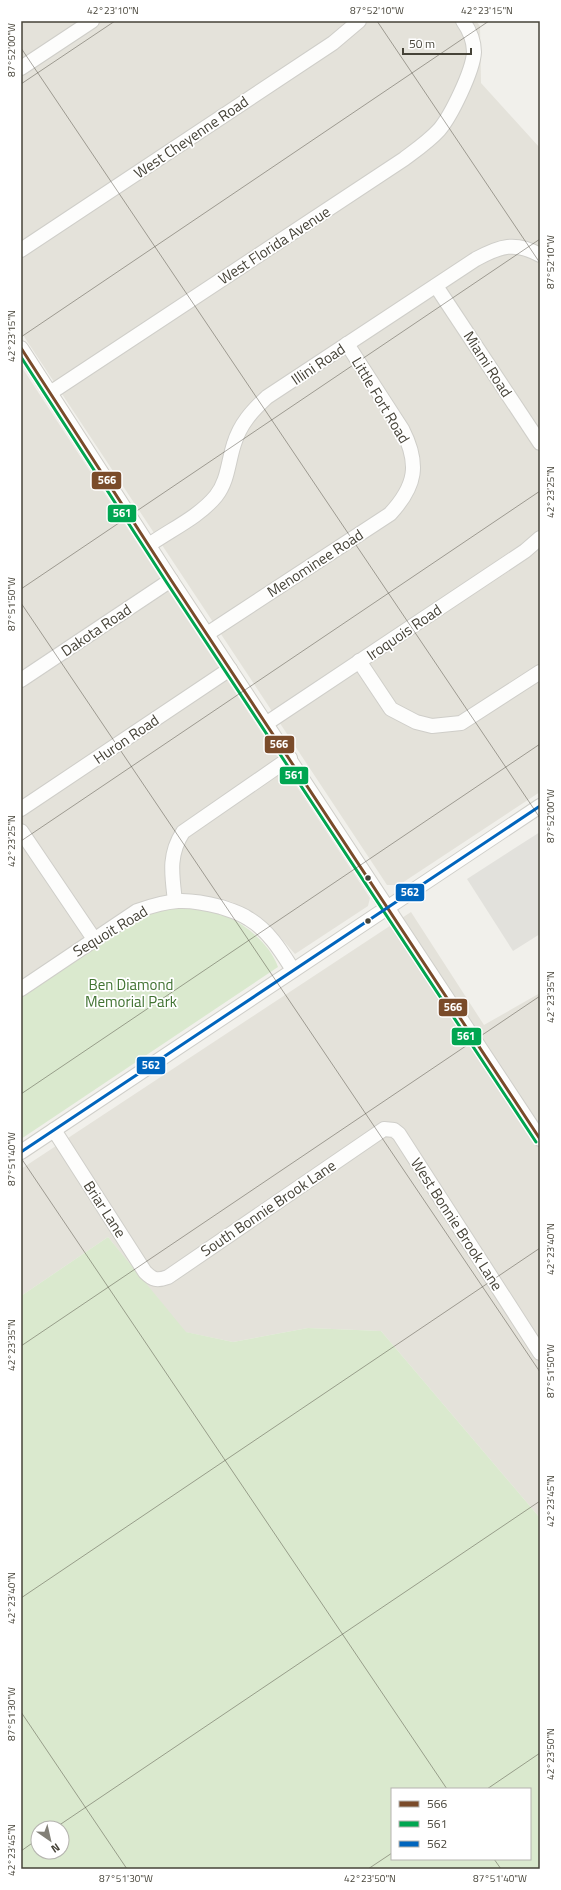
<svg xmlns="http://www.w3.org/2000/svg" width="561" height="1890" viewBox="0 0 561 1890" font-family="'Titillium Web',sans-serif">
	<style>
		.residential { fill: #e4e2da }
		.green { fill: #dae9ce; fill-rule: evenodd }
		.parking { fill: #e2e1dc }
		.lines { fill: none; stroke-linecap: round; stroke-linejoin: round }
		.minor-casing { stroke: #cfcec9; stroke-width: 16 }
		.minor { stroke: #fdfdfc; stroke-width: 14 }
		.bus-1-casing { stroke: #fff; stroke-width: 6 }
		.bus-2-casing { stroke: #fff; stroke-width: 6 }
		.bus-3-casing { stroke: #fff; stroke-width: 6 }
		.bus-1 { stroke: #7a4b2a; stroke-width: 3 }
		.bus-2 { stroke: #00a651; stroke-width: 3 }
		.bus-3 { stroke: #0065bd; stroke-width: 3 }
		.ticks { fill: none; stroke: #464338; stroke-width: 1; stroke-opacity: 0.45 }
		.bus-dot { fill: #464338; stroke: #fff; stroke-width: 1.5 }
		.labels { text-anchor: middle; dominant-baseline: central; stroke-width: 3.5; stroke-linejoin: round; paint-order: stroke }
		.street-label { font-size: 15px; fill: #464338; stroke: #fff }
		.park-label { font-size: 15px; fill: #407231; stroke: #fff }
		.line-badge { stroke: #fff; stroke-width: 1.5 }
		.badge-label { font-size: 11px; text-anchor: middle; font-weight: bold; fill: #fff }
		.neatline { fill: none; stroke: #464338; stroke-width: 1.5 }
		.ticks-label { font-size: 10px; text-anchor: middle; fill: #464338 }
	</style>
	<rect width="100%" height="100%" fill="#f1f0eb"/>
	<g class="residential">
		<polygon points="21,21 476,21 480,26 481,83 540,148 540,792 399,885 387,885 21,332"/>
		<polygon points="21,366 370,898 368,906 295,954 280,937 232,902 210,897 155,899 21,981"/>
		<polygon points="411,912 484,1025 540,993 540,1518 381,1331 308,1328 233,1342 185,1332 108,1237 21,1296 21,1169"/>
	</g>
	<g class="green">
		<path d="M188,906C201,909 216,911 228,917C248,926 271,946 278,967L21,1139V994L140,915L164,908Z"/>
		<path d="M108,1237L186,1332L233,1342L308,1328L381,1331L540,1518V1869H21V1296ZM392,1789H530V1859H392ZM38,1828H62V1852H38Z"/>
	</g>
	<polygon class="parking" points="540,832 540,934 513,951 467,879"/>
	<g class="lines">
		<g class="minor-casing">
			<g id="minor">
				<polyline points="21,68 92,21"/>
				<polyline points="21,250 333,43 359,21"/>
				<polyline points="436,286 540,443"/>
				<polyline points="21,348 171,580 540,1139"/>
				<path d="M50,393L404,159C416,150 429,141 439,130C451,116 473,71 474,52C474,40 470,31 463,21"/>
				<path d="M149,545C170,530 199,517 216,496C228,481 228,462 234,444C240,424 252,411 267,397L476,259C500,246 515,241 540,255"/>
				<path d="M207,634L390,514C416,486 420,464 402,429L347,344"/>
				<polyline points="359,661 391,709 416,722 432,726 461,723 540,672"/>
				<polyline points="21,680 171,580"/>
				<polyline points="267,723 525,551 540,538"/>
				<polyline points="21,809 230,669"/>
				<polyline points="21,831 94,939"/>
				<path d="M175,901C172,875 168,855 183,832L290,758"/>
				<path d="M21,989L137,911C170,899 186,898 221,907C230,910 241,913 249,919C269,931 281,951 293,970"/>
				<path d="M54,1130L145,1272C153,1280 157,1281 168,1277L384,1129L394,1130L399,1134L540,1353"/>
				<polyline points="21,1152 540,806"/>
			</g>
		</g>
		<use href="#minor" class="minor"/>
		<g class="bus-1-casing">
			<polyline id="bus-1" points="21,348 171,580 540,1139"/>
		</g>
		<g class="bus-2-casing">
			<polyline id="bus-2" points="21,357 167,583 536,1142"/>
		</g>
		<g class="bus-3-casing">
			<polyline id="bus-3" points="21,1152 540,806"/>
		</g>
		<use href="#bus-1" class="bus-1"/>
		<use href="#bus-2" class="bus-2"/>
		<use href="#bus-3" class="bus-3"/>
	</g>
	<path class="ticks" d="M377,21L540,263M21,48L540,818M21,84L115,21M21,337L489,21M21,589L540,239M21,603L540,1372M21,841L540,491M21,1094L540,744M21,1158L447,1789M21,1346L540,996M21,1598L540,1248M21,1712L127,1869M487,1789L540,1753M55,1828L540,1501M21,1851L38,1839M494,1859L501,1869M368,1869L392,1853"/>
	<g class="bus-dot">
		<circle cx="368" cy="878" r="3.5"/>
		<circle cx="368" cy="921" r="3.5"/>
	</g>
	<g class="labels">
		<g class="street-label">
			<text transform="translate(191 137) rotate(-34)">West Cheyenne Road</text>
			<text transform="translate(274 245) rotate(-33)">West Florida Avenue</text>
			<text transform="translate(318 364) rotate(-34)">Illini Road</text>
			<text transform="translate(488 364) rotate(57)">Miami Road</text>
			<text transform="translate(381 400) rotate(59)">Little Fort Road</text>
			<text transform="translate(315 563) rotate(-33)">Menominee Road</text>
			<text transform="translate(96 630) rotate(-34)">Dakota Road</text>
			<text transform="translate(404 632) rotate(-34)">Iroquois Road</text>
			<text transform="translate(126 739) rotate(-34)">Huron Road</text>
			<text transform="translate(110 931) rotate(-31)">Sequoit Road</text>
			<text transform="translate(268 1208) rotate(-34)">South Bonnie Brook Lane</text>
			<text transform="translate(105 1209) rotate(57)">Briar Lane</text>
			<text transform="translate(457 1224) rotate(57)">West Bonnie Brook Lane</text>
		</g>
		<g class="park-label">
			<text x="131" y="984">Ben Diamond<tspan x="131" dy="17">Memorial Park</tspan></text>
		</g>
	</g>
	<g class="line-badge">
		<rect x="91" y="471" width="31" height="19" rx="4" fill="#7a4b2a"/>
		<rect x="107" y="504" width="30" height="19" rx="4" fill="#00a651"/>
		<rect x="264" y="735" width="31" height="19" rx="4" fill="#7a4b2a"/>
		<rect x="279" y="766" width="30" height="19" rx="4" fill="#00a651"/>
		<rect x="395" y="883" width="30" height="19" rx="4" fill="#0065bd"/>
		<rect x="438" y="998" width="30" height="19" rx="4" fill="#7a4b2a"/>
		<rect x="451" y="1027" width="31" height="19" rx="4" fill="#00a651"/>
		<rect x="136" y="1056" width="30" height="19" rx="4" fill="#0065bd"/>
	</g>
	<g class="badge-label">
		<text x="107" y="484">566</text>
		<text x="122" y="517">561</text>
		<text x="279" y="748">566</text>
		<text x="294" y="779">561</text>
		<text x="410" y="896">562</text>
		<text x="453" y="1011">566</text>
		<text x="466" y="1040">561</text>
		<text x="151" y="1069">562</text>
	</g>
	<rect width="561" height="1890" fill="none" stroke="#ffffff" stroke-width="44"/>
	<rect x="391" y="1788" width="140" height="72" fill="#ffffff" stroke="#b5b4af"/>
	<rect x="399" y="1801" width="20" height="6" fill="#7a4b2a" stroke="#b5b4af"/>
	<text x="427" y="1808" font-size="12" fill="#464338">566</text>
	<rect x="399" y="1821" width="20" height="6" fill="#00a651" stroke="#b5b4af"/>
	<text x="427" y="1828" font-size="12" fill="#464338">561</text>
	<rect x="399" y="1841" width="20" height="6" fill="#0065bd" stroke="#b5b4af"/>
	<text x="427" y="1848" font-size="12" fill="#464338">562</text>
	<g transform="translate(50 1840) rotate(146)"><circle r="19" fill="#ffffff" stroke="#b5b4af"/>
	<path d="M0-3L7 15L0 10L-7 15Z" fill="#828077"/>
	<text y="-6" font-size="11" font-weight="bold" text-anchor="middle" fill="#464338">N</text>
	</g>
	<path d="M403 48v6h68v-6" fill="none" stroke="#464338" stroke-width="2"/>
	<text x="409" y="48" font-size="12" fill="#464338" stroke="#ffffff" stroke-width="3" paint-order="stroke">50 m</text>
	<rect x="22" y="22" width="517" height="1846" class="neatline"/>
	<g class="ticks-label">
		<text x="113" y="14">42°23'10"N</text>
		<text x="377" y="14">87°52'10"W</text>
		<text x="487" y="14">42°23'15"N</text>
		<text transform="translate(11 50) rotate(-90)" y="4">87°52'00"W</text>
		<text transform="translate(550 262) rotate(-90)" y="4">87°52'10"W</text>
		<text transform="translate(11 336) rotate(-90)" y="4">42°23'15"N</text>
		<text transform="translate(550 492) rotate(-90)" y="4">42°23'25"N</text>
		<text transform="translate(11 604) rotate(-90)" y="4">87°51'50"W</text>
		<text transform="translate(550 816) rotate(-90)" y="4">87°52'00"W</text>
		<text transform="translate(11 841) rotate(-90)" y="4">42°23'25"N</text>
		<text transform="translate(550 997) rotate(-90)" y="4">42°23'35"N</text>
		<text transform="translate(11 1159) rotate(-90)" y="4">87°51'40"W</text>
		<text transform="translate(550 1249) rotate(-90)" y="4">42°23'40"N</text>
		<text transform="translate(11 1345) rotate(-90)" y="4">42°23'35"N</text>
		<text transform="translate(550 1371) rotate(-90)" y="4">87°51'50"W</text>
		<text transform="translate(550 1501) rotate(-90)" y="4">42°23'45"N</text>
		<text transform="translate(11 1598) rotate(-90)" y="4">42°23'40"N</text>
		<text transform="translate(11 1714) rotate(-90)" y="4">87°51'30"W</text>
		<text transform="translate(550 1754) rotate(-90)" y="4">42°23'50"N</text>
		<text transform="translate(11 1850) rotate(-90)" y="4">42°23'45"N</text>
		<text x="126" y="1882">87°51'30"W</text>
		<text x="370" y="1882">42°23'50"N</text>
		<text x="500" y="1882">87°51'40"W</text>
	</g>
</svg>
